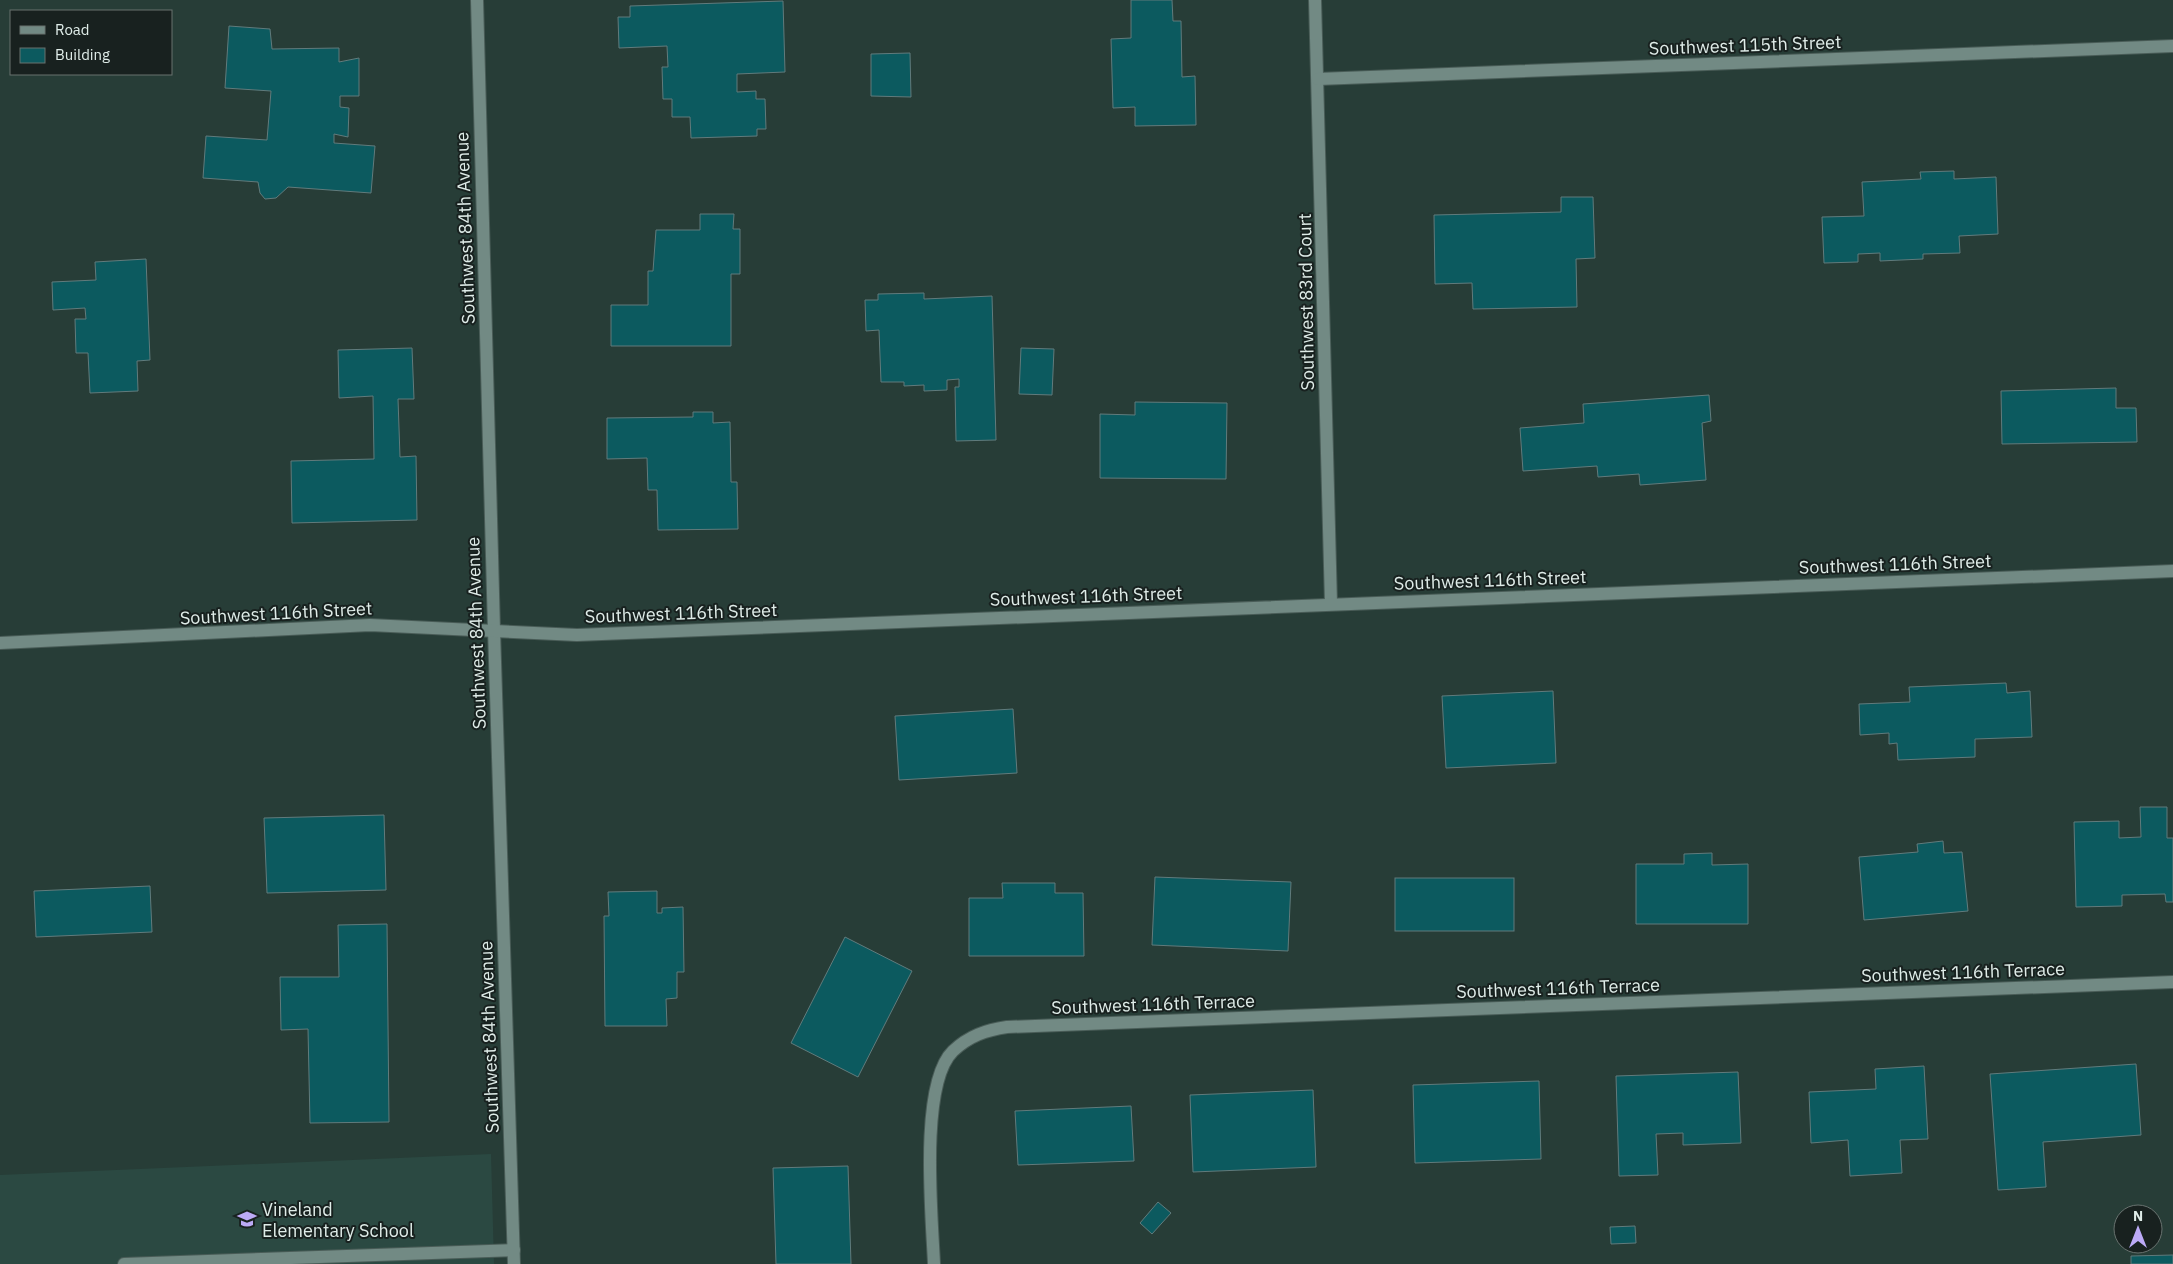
<svg xmlns="http://www.w3.org/2000/svg" width="2173" height="1264" viewBox="0 0 2173 1264" font-family="'IBM Plex Sans',sans-serif">
	<style>
		.built { fill: #2b4942 }
		.building { fill: #0c5a5f; stroke: #617b7c }
		.lines { fill: none; stroke-linecap: round; stroke-linejoin: round }
		.lane-casing { stroke: #495c57; stroke-width: 14 }
		.street-casing { stroke: #495c57; stroke-width: 14 }
		.lane { stroke: #728a84; stroke-width: 12 }
		.street { stroke: #728a84; stroke-width: 12 }
		.labels { text-anchor: middle; dominant-baseline: central; stroke-width: 4; stroke-linejoin: round; paint-order: stroke }
		.street-label { font-size: 18px; fill: #dfece8; stroke: #18211f }
		.poi-label { font-size: 18px; fill: #dfece8; stroke: #18211f; text-anchor: start }
	</style>
	<rect width="100%" height="100%" fill="#273d37"/>
	<polygon class="built" points="491,1154 494,1264 0,1264 0,1175"/>
	<g class="building">
		<polygon points="1131,0 1172,0 1173,21 1181,21 1182,77 1195,76 1196,125 1135,126 1135,107 1113,108 1111,39 1131,38"/>
		<polygon points="783,1 785,72 737,74 737,92 756,91 756,99 765,99 766,129 757,129 757,136 691,138 690,117 672,117 672,99 663,99 662,67 668,67 667,46 619,48 618,17 630,17 630,6"/>
		<polygon points="229,26 270,29 272,49 339,48 339,62 359,58 359,96 340,96 340,107 349,108 348,137 334,134 334,143 375,146 371,193 288,187 276,198 265,199 260,193 258,182 203,178 206,136 267,140 271,91 225,88"/>
		<polygon points="910,53 911,97 871,96 871,54"/>
		<polygon points="1954,171 1954,179 1996,177 1998,234 1959,236 1960,253 1923,254 1923,259 1880,261 1880,253 1858,254 1858,262 1824,263 1822,217 1864,216 1862,182 1921,179 1920,172"/>
		<polygon points="1561,197 1593,197 1595,258 1576,259 1577,307 1473,309 1472,283 1435,284 1434,215 1561,212"/>
		<polygon points="700,214 734,214 733,229 740,229 740,274 731,274 731,346 611,346 611,305 648,305 648,271 653,271 656,230 700,230"/>
		<polygon points="146,259 150,360 137,361 138,391 90,393 88,353 76,353 75,319 86,319 85,308 53,310 52,282 96,280 95,262"/>
		<polygon points="924,293 924,299 992,296 996,440 956,441 955,387 959,387 959,379 947,380 947,390 924,391 924,385 904,386 904,382 881,382 879,330 866,331 865,300 878,300 878,294"/>
		<polygon points="412,348 414,399 398,399 400,457 416,456 417,520 292,523 291,461 374,459 373,396 339,398 338,350"/>
		<polygon points="1021,348 1054,349 1052,395 1019,394"/>
		<polygon points="2116,388 2116,408 2136,408 2137,442 2002,444 2001,391"/>
		<polygon points="1709,395 1711,421 1702,423 1706,480 1640,485 1639,474 1598,477 1597,466 1523,471 1520,428 1584,423 1583,404"/>
		<polygon points="1135,402 1227,403 1226,479 1100,478 1100,414 1135,415"/>
		<polygon points="693,412 713,412 713,423 730,422 731,482 737,482 738,529 658,530 657,490 648,490 647,458 607,459 607,418 693,417"/>
		<polygon points="2006,683 2007,693 2030,691 2032,737 1975,739 1975,757 1898,760 1897,743 1889,744 1889,733 1860,735 1859,704 1910,702 1909,687"/>
		<polygon points="1553,691 1556,763 1446,768 1442,696"/>
		<polygon points="1013,709 1017,773 899,780 895,716"/>
		<polygon points="2140,807 2167,807 2167,838 2173,838 2173,902 2166,902 2165,894 2122,895 2122,906 2076,907 2074,822 2119,821 2119,838 2141,837"/>
		<polygon points="384,815 386,890 267,893 264,818"/>
		<polygon points="1943,841 1944,853 1962,852 1968,911 1864,920 1859,857 1918,852 1917,844"/>
		<polygon points="1712,853 1712,865 1748,864 1748,924 1636,924 1636,864 1684,864 1684,854"/>
		<polygon points="1155,877 1291,882 1288,951 1152,945"/>
		<rect x="1395" y="878" width="119" height="53"/>
		<polygon points="1002,883 1055,883 1055,893 1083,893 1084,956 969,956 969,898 1003,898"/>
		<polygon points="150,886 152,932 36,937 34,891"/>
		<polygon points="657,891 657,913 662,913 662,908 683,907 684,972 677,972 677,998 666,999 667,1026 605,1026 604,916 609,916 608,892"/>
		<polygon points="387,924 389,1122 310,1123 308,1029 281,1030 280,977 339,977 338,925"/>
		<polygon points="845,937 912,971 858,1077 791,1043"/>
		<polygon points="2136,1064 2141,1135 2043,1142 2046,1187 1998,1190 1990,1074"/>
		<polygon points="1924,1066 1928,1139 1900,1140 1902,1173 1850,1176 1848,1140 1811,1143 1809,1092 1876,1089 1875,1069"/>
		<polygon points="1738,1072 1741,1143 1683,1145 1683,1133 1656,1134 1658,1175 1619,1176 1616,1076"/>
		<polygon points="1539,1081 1541,1159 1415,1163 1413,1085"/>
		<polygon points="1313,1090 1316,1167 1193,1172 1190,1095"/>
		<polygon points="1131,1106 1134,1161 1018,1165 1015,1111"/>
		<polygon points="848,1166 851,1264 776,1264 773,1168"/>
		<polygon points="1158,1202 1171,1213 1152,1234 1140,1223"/>
		<polygon points="1635,1226 1636,1243 1611,1244 1610,1227"/>
		<polygon points="2173,1255 2173,1264 2131,1264 2131,1256"/>
	</g>
	<g class="lines">
		<g class="lane-casing">
			<polyline id="lane" points="124,1264 514,1250"/>
		</g>
		<g class="street-casing">
			<g id="street">
				<polyline points="477,0 494,630 514,1264"/>
				<polyline points="1315,0 1331,604"/>
				<polyline points="1318,79 2173,46"/>
				<polyline points="0,643 370,625 577,635 2173,571"/>
				<path d="M934,1264C932,1217 919,1084 953,1051C969,1036 986,1030 1007,1027L2173,982"/>
			</g>
		</g>
		<use href="#lane" class="lane"/>
		<use href="#street" class="street"/>
	</g>
	<defs>
		<g id="school-bare" transform="scale(1.5)"><path d="M0-5L7-2L0 1L-7-2ZM-4 1L0 2.5L4 1V4Q0 6-4 4Z" fill="#bcaaf6" stroke="#18211f" stroke-width="2.5" paint-order="stroke"/></g>
	</defs>
	<g fill-rule="evenodd">
		<use href="#school-bare" x="247" y="1219"/>
	</g>
	<g class="labels">
		<g class="street-label">
			<text transform="translate(1745 45) rotate(-2)">Southwest 115th Street</text>
			<text transform="translate(465 228) rotate(-92)">Southwest 84th Avenue</text>
			<text transform="translate(1306 302) rotate(-91)">Southwest 83rd Court</text>
			<text transform="translate(1895 564) rotate(-2)">Southwest 116th Street</text>
			<text transform="translate(1490 580) rotate(-2)">Southwest 116th Street</text>
			<text transform="translate(1086 596) rotate(-2)">Southwest 116th Street</text>
			<text transform="translate(276 613) rotate(-3)">Southwest 116th Street</text>
			<text transform="translate(681 613) rotate(-2)">Southwest 116th Street</text>
			<text transform="translate(476 633) rotate(-92)">Southwest 84th Avenue</text>
			<text transform="translate(1963 972) rotate(-2)">Southwest 116th Terrace</text>
			<text transform="translate(1558 988) rotate(-2)">Southwest 116th Terrace</text>
			<text transform="translate(1153 1004) rotate(-2)">Southwest 116th Terrace</text>
			<text transform="translate(489 1037) rotate(-92)">Southwest 84th Avenue</text>
		</g>
		<g class="poi-label">
			<text x="262" y="1209">Vineland<tspan x="262" dy="21">Elementary School</tspan></text>
		</g>
	</g>
	<rect x="10" y="10" width="162" height="65" fill="#18211f" stroke="#68726f"/>
	<rect x="20" y="26" width="25" height="8" fill="#728a84" stroke="#68726f"/>
	<text x="55" y="35" font-size="15" fill="#dfece8">Road</text>
	<rect x="20" y="48" width="25" height="15" fill="#0c5a5f" stroke="#68726f"/>
	<text x="55" y="60" font-size="15" fill="#dfece8">Building</text>
	<g transform="translate(2138 1229)"><circle r="24" fill="#18211f" stroke="#68726f"/>
	<path d="M0-4L9 19L0 12L-9 19Z" fill="#bcaaf6"/>
	<text y="-8" font-size="14" font-weight="bold" text-anchor="middle" fill="#dfece8">N</text>
	</g>
</svg>
